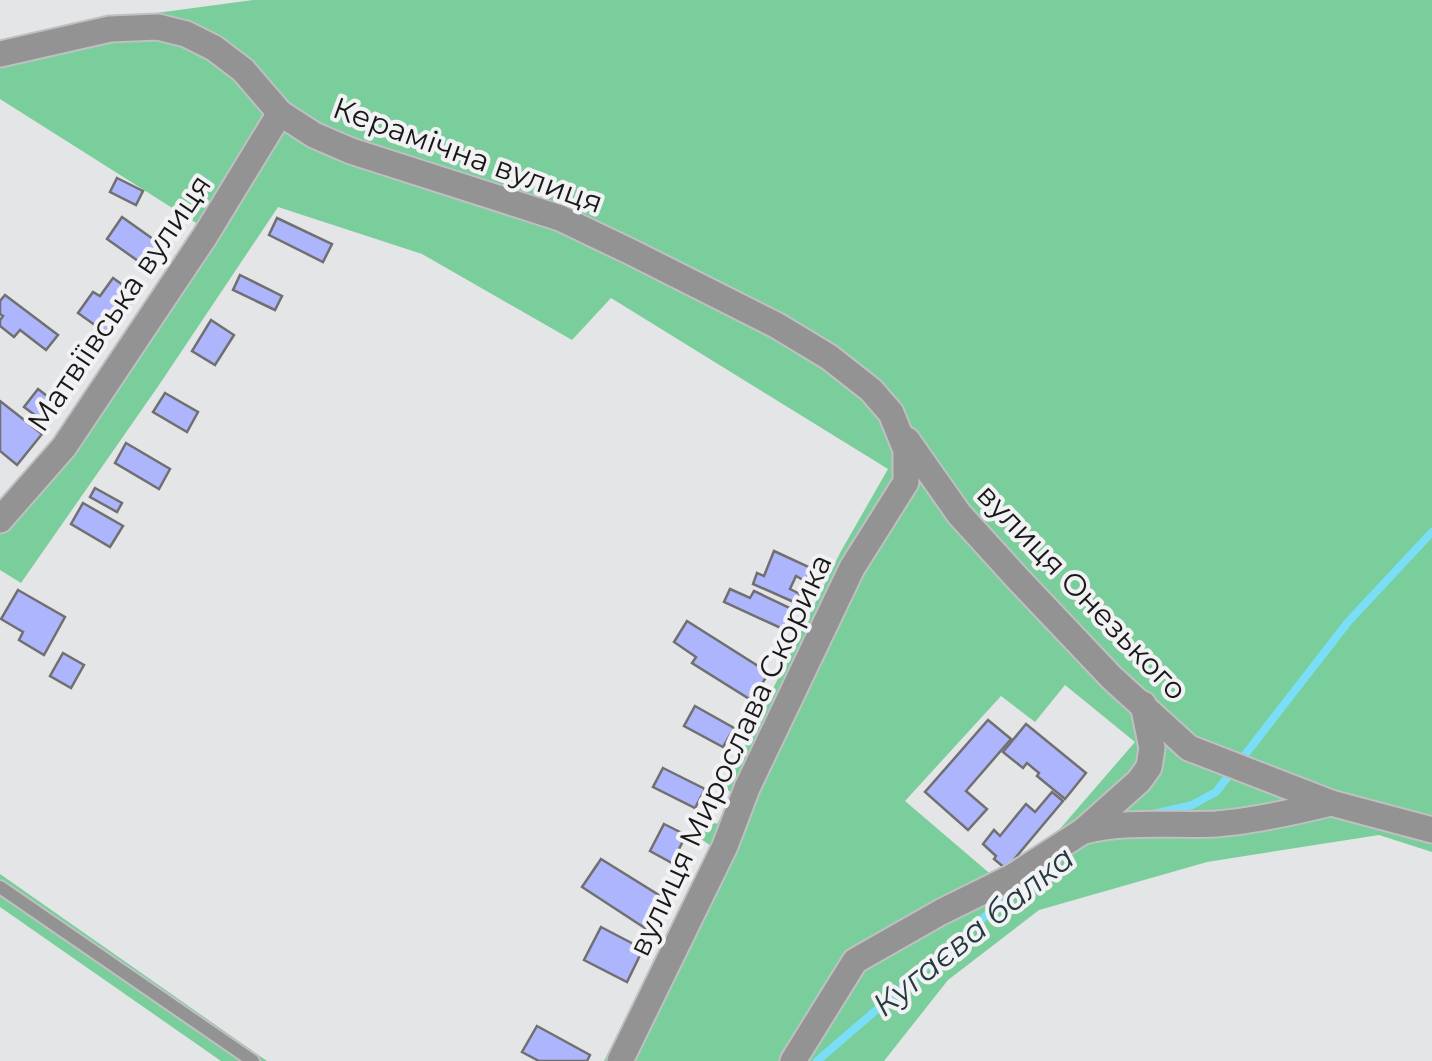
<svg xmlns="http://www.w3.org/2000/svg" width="1432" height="1061" viewBox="0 0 1432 1061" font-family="Montserrat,sans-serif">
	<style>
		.green { fill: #7ace9b; fill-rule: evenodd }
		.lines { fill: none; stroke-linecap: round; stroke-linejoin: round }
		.stream { stroke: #7adef8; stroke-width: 8 }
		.building { fill: #adb5fc; stroke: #707071; stroke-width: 2.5 }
		.lane-casing { stroke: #bfc0c1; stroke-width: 16 }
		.street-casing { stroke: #bfc0c1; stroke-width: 29 }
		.lane { stroke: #949393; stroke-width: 12 }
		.street { stroke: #949393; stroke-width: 25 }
		.labels { text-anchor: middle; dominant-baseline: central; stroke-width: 8; stroke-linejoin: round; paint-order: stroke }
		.street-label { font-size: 30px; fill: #181819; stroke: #f2f2f4 }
		.water-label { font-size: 32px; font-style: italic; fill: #233a40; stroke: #f2f2f4 }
	</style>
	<rect width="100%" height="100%" fill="#e4e5e6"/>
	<g class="green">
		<path d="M253,0H1432V852L1379,835L1207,862L1039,910L948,980L884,1061H604L711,846L691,832L701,816L717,824L734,794L724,788L840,553L888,469L611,298L572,340L422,254L278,207L159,385L21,583L0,570V510L57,443L204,228L0,99V49L119,18ZM1065,685L1135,742L1008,889L905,801L1001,696L1035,722Z"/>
		<polygon points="0,874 267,1061 221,1061 0,907"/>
	</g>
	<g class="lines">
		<g class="stream">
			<polyline points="1153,814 1192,805 1216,792 1348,622 1432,532"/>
			<polyline points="817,1061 1024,883"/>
		</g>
	</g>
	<g class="building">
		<polygon points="117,178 143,191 136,205 110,192"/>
		<polygon points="122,217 163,246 148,268 107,239"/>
		<polygon points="277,218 332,244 323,262 269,235"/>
		<polygon points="240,275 282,296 275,310 233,290"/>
		<polygon points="113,278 137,295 121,317 118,315 106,333 78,313 93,292 100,296"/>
		<polygon points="5,295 58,335 46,350 20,330 14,337 0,326 0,320 3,316 0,314 0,301"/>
		<polygon points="211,320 234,335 215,365 192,351"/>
		<polygon points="38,389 60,406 47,424 24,407"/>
		<polygon points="165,393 198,412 187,432 153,412"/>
		<polygon points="0,401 42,434 17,465 0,451"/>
		<polygon points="126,443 170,469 159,489 115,463"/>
		<polygon points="95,488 122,503 117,512 90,497"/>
		<polygon points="83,503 123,526 110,547 71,524"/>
		<polygon points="774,551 811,568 805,581 796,576 790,589 800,594 796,603 753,584 757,573 764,576"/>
		<polygon points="730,589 750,598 754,591 792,609 783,629 724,602"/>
		<polygon points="18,590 65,617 44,655 19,640 23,632 1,619"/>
		<polygon points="687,621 769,673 751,700 692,663 696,657 674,642"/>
		<polygon points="63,653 84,665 71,688 50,676"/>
		<polygon points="695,706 734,728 723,747 684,726"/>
		<polygon points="988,720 1011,739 966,791 987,809 968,830 925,792"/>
		<polygon points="1026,724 1086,773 1065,799 1037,776 1039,773 1027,763 1023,768 1003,752"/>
		<polygon points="663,768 705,789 695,808 653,787"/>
		<polygon points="1052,792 1063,801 1006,869 994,859 996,856 983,844 994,830 1000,836 1026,804 1035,812"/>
		<polygon points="664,824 686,835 672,863 650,851"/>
		<polygon points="601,859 670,902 651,932 582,887"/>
		<polygon points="601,927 643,949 627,982 584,960"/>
		<polygon points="537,1026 590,1055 587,1061 539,1061 522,1052"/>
	</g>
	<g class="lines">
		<g class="lane-casing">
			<polyline id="lane" points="0,887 253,1061"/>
		</g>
		<g class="street-casing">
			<g id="street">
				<polyline points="0,54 110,29 158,27 186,34 214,48 243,70 280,113 314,135 351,151 560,218 631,252 776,325 829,357 871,390 891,413 906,450 906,482 852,568 747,788 725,846 620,1061"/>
				<polyline points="907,440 959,514 1019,580 1112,678 1189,748 1331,803 1432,830"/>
				<polyline points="0,520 64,447 205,236 280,113"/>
				<path d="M1084,831C1128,820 1171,826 1216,824C1254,821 1294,812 1331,803"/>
				<polyline points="793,1061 855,961 941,912 1012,877 1083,831 1139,781 1149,767 1152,748 1143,704"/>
			</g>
		</g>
		<use href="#lane" class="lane"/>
		<use href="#street" class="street"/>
	</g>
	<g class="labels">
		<g class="street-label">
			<text transform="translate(468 155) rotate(20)">Керамічна вулиця</text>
			<text transform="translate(119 303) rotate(-56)">Матвіївська вулиця</text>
			<text transform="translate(1082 592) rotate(46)">вулиця Онезького</text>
			<text transform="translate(730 755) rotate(-65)">вулиця Мирослава Скорика</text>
		</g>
		<g class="water-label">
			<text transform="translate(973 931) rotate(-39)">Кугаєва балка</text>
		</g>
	</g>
</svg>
